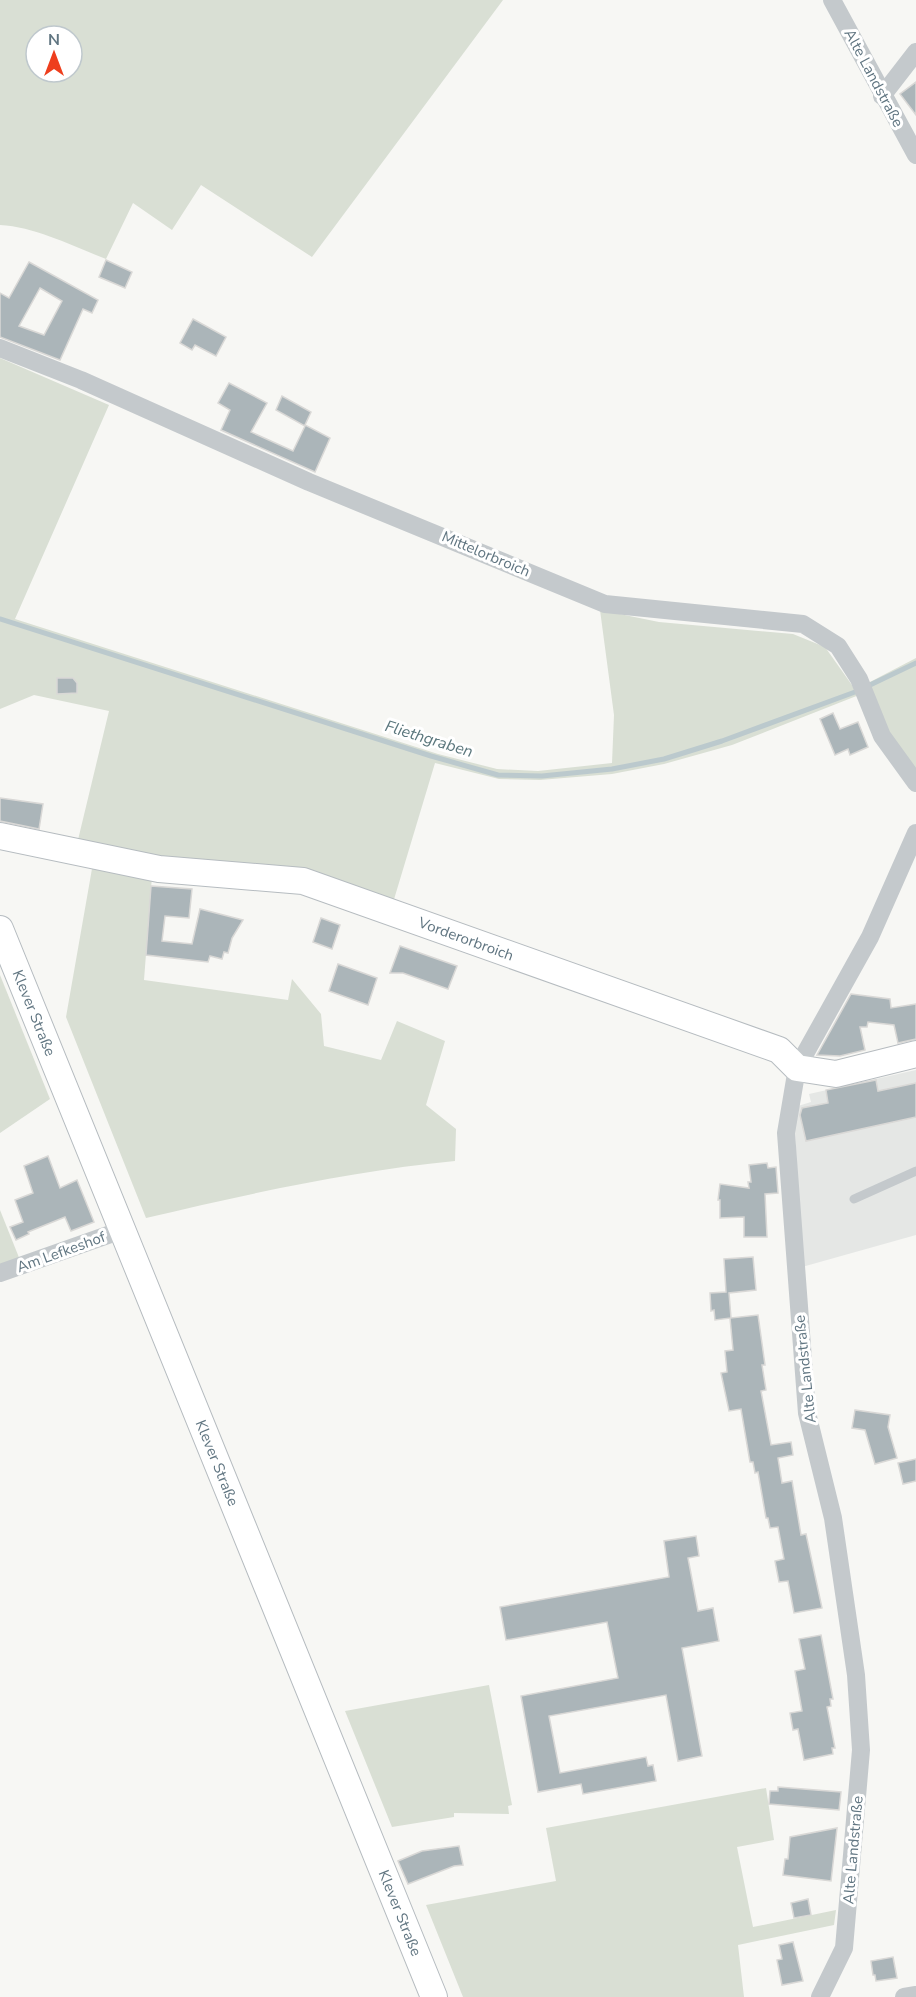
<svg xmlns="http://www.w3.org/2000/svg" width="916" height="1997" viewBox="0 0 916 1997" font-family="'Nunito Sans',sans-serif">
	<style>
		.built { fill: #e5e7e5 }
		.green { fill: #d9dfd4; fill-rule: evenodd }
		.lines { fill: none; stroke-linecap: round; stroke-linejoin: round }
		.stream { stroke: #bbc9cd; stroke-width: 5 }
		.building { fill: #abb5b9; stroke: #d9d8d6; stroke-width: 1.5; fill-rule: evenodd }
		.secondary-casing { stroke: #b6bcc0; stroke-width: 28 }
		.lane { stroke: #c4c9cc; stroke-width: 9 }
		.street { stroke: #c4c9cc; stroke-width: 18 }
		.secondary { stroke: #fff; stroke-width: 26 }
		.labels { text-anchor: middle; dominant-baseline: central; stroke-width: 6; stroke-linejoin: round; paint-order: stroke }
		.street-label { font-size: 15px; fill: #607581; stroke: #fff }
		.water-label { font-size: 16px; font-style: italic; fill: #5a767c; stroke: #fff }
	</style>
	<rect width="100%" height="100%" fill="#f7f7f4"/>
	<polygon class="built" points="916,1070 916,1235 802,1267 794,1110 798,1106 811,1102 809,1094"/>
	<g class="green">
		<path d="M0,0H503L312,257L201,185L172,230L133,203L106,259C72,246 36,227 0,225ZM36,36H72V72H36Z"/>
		<polygon points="0,358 109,405 15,619 438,754 497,769 538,771 612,763 614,715 600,610 659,622 793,634 825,647 859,695 732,745 664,764 612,774 540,780 499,779 435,763 392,906 153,861 77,844 109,711 34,695 0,709"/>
		<polygon points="916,658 916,773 889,736 868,683"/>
		<path d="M93,863L152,876L144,980L288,1000L292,979L321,1014L324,1046L381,1060L397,1021L445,1041L426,1105L456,1129L455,1161C351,1171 248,1194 146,1218L66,1017Z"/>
		<polygon points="0,975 50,1099 0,1133"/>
		<polygon points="0,1210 20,1260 0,1266"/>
		<polygon points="489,1685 512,1805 508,1806 509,1814 454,1813 454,1817 392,1827 345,1711"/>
		<polygon points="766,1788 774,1840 737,1847 753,1927 836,1910 834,1925 738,1945 744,1997 463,1997 426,1905 556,1881 546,1828"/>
	</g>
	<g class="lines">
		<g class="stream">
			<polyline points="0,619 431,756 498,775 542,776 612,769 664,759 722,741 855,692"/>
			<polyline points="870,685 916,663"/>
		</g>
	</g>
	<g class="building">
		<polygon points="916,82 916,115 900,94"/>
		<polygon points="106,260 132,272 125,288 99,277"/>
		<path d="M29,262L98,300L92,313L83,309L60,360L0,337V293L9,298ZM40,288L62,301L44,335L19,326Z"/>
		<polygon points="193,319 226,337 216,356 195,345 192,350 180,343"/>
		<polygon points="229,383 267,403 251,432 293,451 305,426 276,410 282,396 311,412 305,425 330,438 315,472 221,430 230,410 218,403"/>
		<polygon points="57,678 73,678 77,683 77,693 57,694"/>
		<polygon points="833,713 840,729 858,722 868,747 850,755 848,749 835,755 820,719"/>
		<polygon points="0,798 43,804 39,829 0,821"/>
		<polygon points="151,886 192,889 189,918 165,916 162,941 192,944 200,909 243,920 232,938 228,953 224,952 222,959 210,956 208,962 146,955"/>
		<polygon points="321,918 340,925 332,949 313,942"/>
		<polygon points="400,946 457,966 448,989 403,973 390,973"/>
		<polygon points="338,964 377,978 368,1005 329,991"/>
		<polygon points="851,994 890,999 891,1008 916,1004 916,1039 898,1043 894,1025 868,1022 867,1027 860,1027 865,1050 840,1056 817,1055"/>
		<polygon points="876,1080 878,1091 916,1083 916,1117 806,1141 800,1115 802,1108 828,1103 826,1090"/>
		<polygon points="48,1156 60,1188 77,1180 94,1222 71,1231 65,1217 28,1232 29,1234 16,1240 10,1227 23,1222 15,1200 33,1193 24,1166"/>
		<polygon points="767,1163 768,1168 776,1167 778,1193 765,1194 767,1237 744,1237 744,1217 720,1218 720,1200 718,1200 720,1184 749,1188 748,1182 751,1182 749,1165"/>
		<polygon points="753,1257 756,1290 729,1293 731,1318 758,1315 765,1365 762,1365 766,1390 761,1391 771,1445 791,1442 793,1455 778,1458 782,1483 792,1481 801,1535 806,1534 822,1608 794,1613 788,1581 779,1582 775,1561 784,1559 778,1527 770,1528 768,1518 766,1518 758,1472 755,1473 753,1462 750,1462 741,1409 729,1411 721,1373 727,1372 725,1351 733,1350 730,1318 715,1320 714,1310 711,1311 710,1293 726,1292 724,1259"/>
		<polygon points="855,1410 890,1415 888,1427 897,1458 875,1464 865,1430 852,1428"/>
		<polygon points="916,1459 916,1481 903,1484 898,1463"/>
		<polygon points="696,1536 699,1556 688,1558 698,1611 713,1608 719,1641 682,1648 702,1756 678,1761 666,1695 549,1716 560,1773 646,1757 648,1766 653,1765 656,1781 583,1794 581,1784 538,1792 521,1696 618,1678 607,1622 506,1640 500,1607 669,1577 664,1541"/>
		<polygon points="821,1635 833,1699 830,1699 831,1706 827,1707 835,1748 832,1748 833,1754 804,1760 798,1729 793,1730 790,1713 802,1711 795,1671 805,1669 799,1639"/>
		<polygon points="778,1787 841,1792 839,1810 769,1804 770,1791 778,1791"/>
		<polygon points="837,1828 831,1881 783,1875 785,1859 788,1859 790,1837"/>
		<polygon points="459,1846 463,1865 454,1866 408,1884 398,1861 422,1851"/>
		<polygon points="808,1899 811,1915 794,1918 791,1903"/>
		<polygon points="793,1942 803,1981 782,1985 777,1960 782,1959 779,1945"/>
		<polygon points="893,1957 897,1978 876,1981 875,1975 873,1975 871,1961"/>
	</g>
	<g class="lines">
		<g class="secondary-casing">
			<g id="secondary">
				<polyline points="0,836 159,869 303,881 779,1050 797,1068 836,1074 916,1054"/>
				<polyline points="0,929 434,1997"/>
			</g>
		</g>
		<polyline class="lane" points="854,1199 916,1171"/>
		<g class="street">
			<polyline points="832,0 916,155"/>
			<polyline points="882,96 916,52"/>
			<polyline points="0,348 81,380 309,482 605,604 803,624 838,646 859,679 882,736 916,783"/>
			<polyline points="0,1273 122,1230"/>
			<polyline points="820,1997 844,1948 861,1750 856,1675 833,1518 807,1413 786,1133 797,1068 870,937 916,833"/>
			<polyline points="904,1997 916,1995"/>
		</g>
		<use href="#secondary" class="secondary"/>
	</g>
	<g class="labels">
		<g class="street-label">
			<text transform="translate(874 78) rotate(62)">Alte Landstraße</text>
			<text transform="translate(486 554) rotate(23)">Mittelorbroich</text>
			<text transform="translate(466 939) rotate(20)">Vorderorbroich</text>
			<text transform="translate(34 1013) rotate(68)">Klever Straße</text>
			<text transform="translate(61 1252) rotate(-20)">Am Lefkeshof</text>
			<text transform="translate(805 1369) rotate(-96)">Alte Landstraße</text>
			<text transform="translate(217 1463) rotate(68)">Klever Straße</text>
			<text transform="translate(853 1850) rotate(-85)">Alte Landstraße</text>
			<text transform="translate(400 1913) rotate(68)">Klever Straße</text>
		</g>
		<g class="water-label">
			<text transform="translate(429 739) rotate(17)">Fliethgraben</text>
		</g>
	</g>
	<g transform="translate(54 54)"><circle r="28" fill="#ffffff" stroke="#bfc8cd" stroke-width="1.5"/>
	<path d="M0-4.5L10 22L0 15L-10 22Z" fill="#ee3e1d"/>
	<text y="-9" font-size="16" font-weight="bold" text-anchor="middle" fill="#607581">N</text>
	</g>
</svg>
